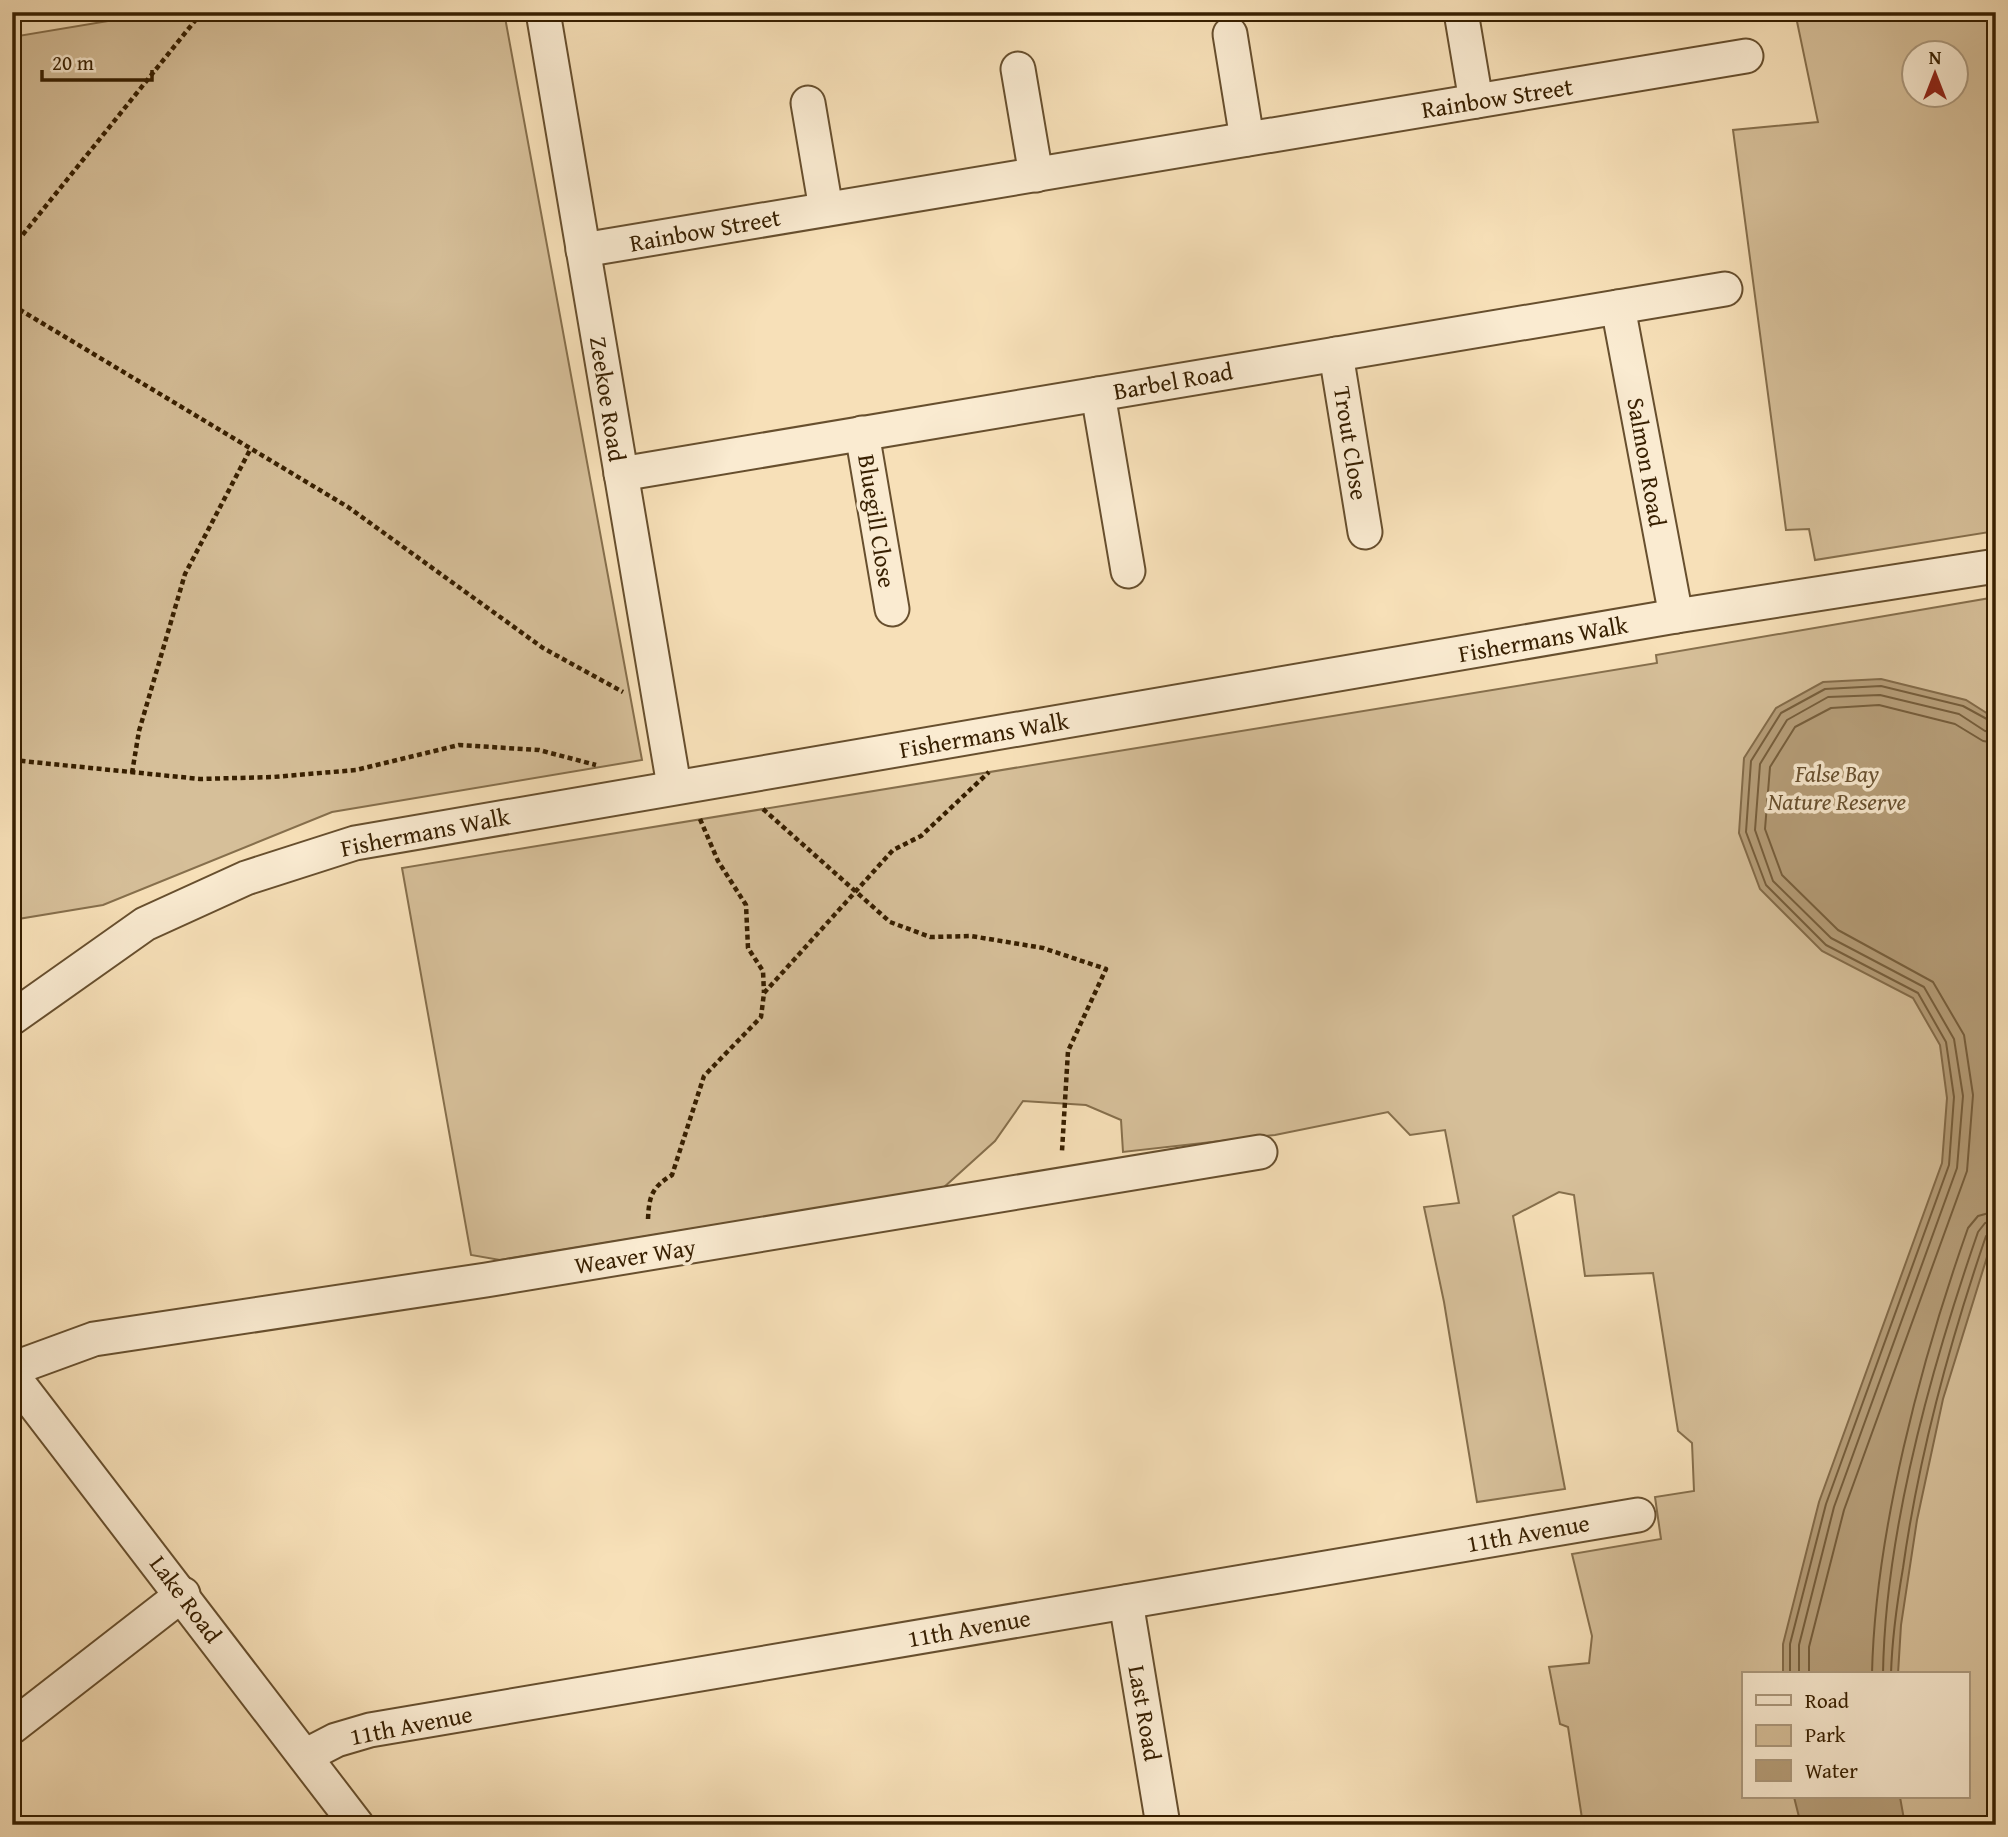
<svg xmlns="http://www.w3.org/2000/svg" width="2008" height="1837" viewBox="0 0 2008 1837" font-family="'Gentium Book Plus',serif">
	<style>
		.green { fill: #d6bf99; stroke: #866f4c; stroke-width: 2; fill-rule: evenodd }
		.water { fill: #b69e79; stroke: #836b49; stroke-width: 2 }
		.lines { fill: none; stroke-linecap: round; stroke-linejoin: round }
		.shore { stroke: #765e3c; stroke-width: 2 }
		.street-casing { stroke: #674f2e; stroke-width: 37 }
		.path { stroke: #371f00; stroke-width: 4.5; stroke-dasharray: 5 3.5; stroke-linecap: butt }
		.street { stroke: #faebd1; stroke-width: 33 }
		.labels { text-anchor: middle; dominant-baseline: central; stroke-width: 7; stroke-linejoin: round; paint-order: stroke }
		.street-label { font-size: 24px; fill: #371f00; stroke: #faebd1 }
		.park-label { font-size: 24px; font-style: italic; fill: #674f2e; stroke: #faebd1 }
	</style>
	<rect width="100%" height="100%" fill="#f7e0b8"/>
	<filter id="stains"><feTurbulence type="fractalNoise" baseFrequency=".00286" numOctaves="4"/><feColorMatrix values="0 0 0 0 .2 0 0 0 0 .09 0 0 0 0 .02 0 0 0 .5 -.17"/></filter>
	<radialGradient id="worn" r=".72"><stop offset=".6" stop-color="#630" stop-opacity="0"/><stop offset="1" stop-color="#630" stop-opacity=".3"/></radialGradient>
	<g class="green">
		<polygon points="162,12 504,12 642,760 332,812 103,905 12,920 12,37"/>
		<path d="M1795,12H1996V531L1815,560L1809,529L1786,530L1733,130L1818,122ZM1913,52H1955V94H1913Z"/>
		<path d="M1996,597V1825H1583L1568,1727L1560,1724L1549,1667L1589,1663L1592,1636L1572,1554L1661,1539L1655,1497L1694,1491L1692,1443L1678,1431L1653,1273L1585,1276L1574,1195L1559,1192L1513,1216L1565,1489L1477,1502L1444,1302L1424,1207L1459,1203L1445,1130L1410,1135L1388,1112L1275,1135L1123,1152L1121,1120L1086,1105L1023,1101L995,1141L943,1188L500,1260L471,1255L402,868L1657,663L1656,655ZM1744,1674H1968V1797H1744Z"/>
	</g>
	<g class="water">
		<polygon points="1881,679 1966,700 1996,719 1996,1228 1943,1399 1917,1520 1901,1625 1898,1674 1783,1674 1783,1644 1819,1502 1942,1163 1947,1098 1940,1045 1913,998 1822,951 1760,889 1739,833 1744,758 1776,708 1823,682"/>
		<polygon points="1794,1797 1900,1797 1905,1825 1801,1825"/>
	</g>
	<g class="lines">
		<g class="shore">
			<polyline points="1790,1674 1790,1644 1826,1504 1949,1165 1954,1097 1946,1042 1918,993 1826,945 1766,885 1746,832 1751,761 1781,713 1825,689 1881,686 1963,706 1996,724"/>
			<polyline points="1799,1674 1799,1645 1834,1507 1957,1168 1963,1096 1954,1039 1924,987 1831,938 1773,881 1755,830 1760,764 1787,720 1828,697 1880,695 1959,714 1985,731 1996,733"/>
			<polyline points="1809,1674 1809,1647 1844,1510 1967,1171 1973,1095 1964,1035 1933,982 1838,930 1782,875 1765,829 1770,767 1795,727 1831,708 1879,705 1955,724 1983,741 1996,743"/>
			<path d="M1872,1674C1875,1533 1921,1361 1968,1228L1978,1216L1996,1211"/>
			<path d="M1883,1674C1885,1534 1932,1365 1978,1232L1985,1223L1996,1221"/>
			<path d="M1891,1674C1892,1638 1897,1603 1903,1568C1919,1455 1949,1344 1986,1236L1996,1230"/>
		</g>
		<g class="street-casing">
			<g id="street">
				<polyline points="543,12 674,786"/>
				<polyline points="1461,12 1476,101"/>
				<polyline points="1230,34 1247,139"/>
				<polyline points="1018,69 1036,175"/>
				<polyline points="808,103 826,209"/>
				<polyline points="583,250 1746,56"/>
				<polyline points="1618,307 1676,616"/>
				<polyline points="1336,354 1365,532"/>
				<polyline points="1098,394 1128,571"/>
				<polyline points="862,433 892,609"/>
				<polyline points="621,474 1725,289"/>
				<polyline points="12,1018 145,924 246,878 355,843 1676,616 1996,566"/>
				<polyline points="12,1369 94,1339 486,1280 1260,1152"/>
				<polyline points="12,1375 357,1825"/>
				<polyline points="1126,1602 1163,1825"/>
				<polyline points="12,1727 183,1594"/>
				<polyline points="305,1756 336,1740 370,1730 1638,1515"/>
			</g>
		</g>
		<g class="path">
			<polyline points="1990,12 1996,29"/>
			<polyline points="12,248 202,12"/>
			<polyline points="12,305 348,507 543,648 623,692"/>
			<polyline points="12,760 200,779 273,777 356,770 459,745 539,750 596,765"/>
			<polyline points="132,773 139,731 185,574 251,448"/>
			<polyline points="763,809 890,922 930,937 971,936 1043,948 1106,969 1068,1051 1062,1151"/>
			<polyline points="700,819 718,861 746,905 748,948 763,971 764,993"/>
			<path d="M648,1219C649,1196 652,1187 672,1175L704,1076L761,1017L764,993L893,850L921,836L989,772"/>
		</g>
		<use href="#street" class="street"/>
	</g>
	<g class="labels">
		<g class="street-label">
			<text transform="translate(1497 98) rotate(-9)">Rainbow Street</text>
			<text transform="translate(705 230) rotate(-10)">Rainbow Street</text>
			<text transform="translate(1173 381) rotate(-10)">Barbel Road</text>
			<text transform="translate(608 399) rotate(81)">Zeekoe Road</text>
			<text transform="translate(1351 443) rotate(81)">Trout Close</text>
			<text transform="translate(1647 462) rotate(80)">Salmon Road</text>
			<text transform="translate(877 521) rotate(81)">Bluegill Close</text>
			<text transform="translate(1543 639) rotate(-10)">Fishermans Walk</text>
			<text transform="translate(984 735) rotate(-10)">Fishermans Walk</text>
			<text transform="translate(425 832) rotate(-11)">Fishermans Walk</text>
			<text transform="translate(635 1256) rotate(-9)">Weaver Way</text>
			<text transform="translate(1528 1533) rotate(-10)">11th Avenue</text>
			<text transform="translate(186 1599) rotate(53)">Lake Road</text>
			<text transform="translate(969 1628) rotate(-10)">11th Avenue</text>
			<text transform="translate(1145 1713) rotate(80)">Last Road</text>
			<text transform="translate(411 1725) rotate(-11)">11th Avenue</text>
		</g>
		<g class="park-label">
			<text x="1837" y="773">False Bay<tspan x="1837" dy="28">Nature Reserve</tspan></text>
		</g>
	</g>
	<rect width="2008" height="1837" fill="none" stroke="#f7e0b8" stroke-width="42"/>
	<rect x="14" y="14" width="1980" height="1809" fill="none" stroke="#371f00" stroke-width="3.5"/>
	<rect x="21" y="21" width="1966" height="1795" fill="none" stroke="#371f00" stroke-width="2"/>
	<rect x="1742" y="1672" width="228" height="126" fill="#faebd1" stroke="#ac997d" stroke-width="2"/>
	<rect x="1756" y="1695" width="35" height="10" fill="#faebd1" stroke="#ac997d" stroke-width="2"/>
	<text x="1805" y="1708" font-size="21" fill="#371f00">Road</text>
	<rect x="1756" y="1725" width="35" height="21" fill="#d6bf99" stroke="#ac997d" stroke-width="2"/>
	<text x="1805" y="1742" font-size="21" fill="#371f00">Park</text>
	<rect x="1756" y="1760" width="35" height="21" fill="#b69e79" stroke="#ac997d" stroke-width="2"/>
	<text x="1805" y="1778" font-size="21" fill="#371f00">Water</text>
	<g transform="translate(1935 74)"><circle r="33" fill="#faebd1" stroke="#ac997d" stroke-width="2"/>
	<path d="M0-5L12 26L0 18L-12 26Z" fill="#8f2418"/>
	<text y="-10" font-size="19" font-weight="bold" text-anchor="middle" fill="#371f00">N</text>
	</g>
	<path d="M42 70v10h110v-10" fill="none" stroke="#371f00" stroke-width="3.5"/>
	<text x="52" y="70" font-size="21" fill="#371f00" stroke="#faebd1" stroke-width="5" paint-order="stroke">20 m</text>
	<rect width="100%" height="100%" filter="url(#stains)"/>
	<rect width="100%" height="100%" fill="url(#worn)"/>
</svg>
